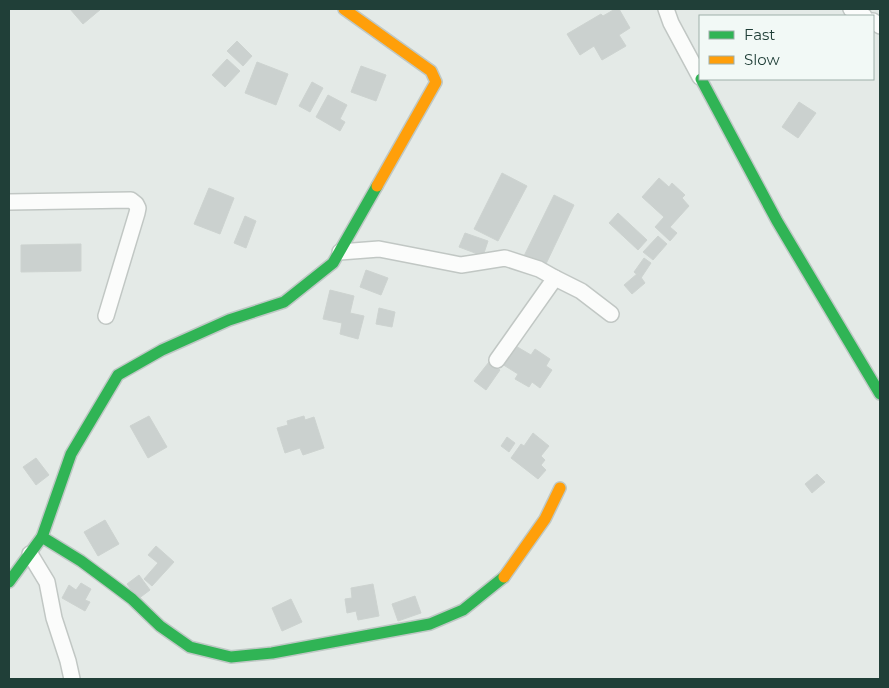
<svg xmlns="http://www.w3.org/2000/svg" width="889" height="688" viewBox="0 0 889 688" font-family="Montserrat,sans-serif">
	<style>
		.building { fill: #cbd1cf; stroke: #cdd3d0 }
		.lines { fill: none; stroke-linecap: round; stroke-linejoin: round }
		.street-casing { stroke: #c1c7c4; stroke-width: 18 }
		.fast-casing { stroke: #bfc8c5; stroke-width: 14 }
		.slow-casing { stroke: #bfc8c5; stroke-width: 14 }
		.street { stroke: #fbfcfb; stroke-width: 15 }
		.fast { stroke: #30b455; stroke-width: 11 }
		.slow { stroke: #ff9f0a; stroke-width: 11 }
	</style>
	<rect width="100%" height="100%" fill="#e4eae7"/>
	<g class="building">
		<polygon points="70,9 101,9 83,24"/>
		<polygon points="615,9 619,9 630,28 619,35 626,46 602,60 594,46 580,55 567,34 601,14 603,16"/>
		<polygon points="237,41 252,56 243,66 227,51"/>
		<polygon points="227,59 240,71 225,87 212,75"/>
		<polygon points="257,62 288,74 276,105 245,93"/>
		<polygon points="361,66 386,75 376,101 351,92"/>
		<polygon points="312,82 323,88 310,112 299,106"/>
		<polygon points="328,95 347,105 340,119 345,122 340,131 316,117"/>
		<polygon points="799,102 816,113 798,138 782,127"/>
		<polygon points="502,173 527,186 498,241 474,229"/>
		<polygon points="659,178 669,187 672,183 685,195 682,198 689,206 670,227 677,233 670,241 655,227 664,217 642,197"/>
		<polygon points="209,188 234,198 220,234 194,224"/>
		<polygon points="554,195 574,205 545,266 524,256"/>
		<polygon points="618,213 647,240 638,250 609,223"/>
		<polygon points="245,216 256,221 246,248 234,243"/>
		<polygon points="465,233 488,241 483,256 459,247"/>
		<polygon points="658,236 667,244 653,260 643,252"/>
		<polygon points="81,244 81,271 21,272 21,245"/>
		<polygon points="644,258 651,263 641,278 634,272"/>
		<polygon points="366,270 388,278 381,295 360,287"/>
		<polygon points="638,273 645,283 632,294 624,285"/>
		<polygon points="330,290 354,296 350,313 364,316 358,339 340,334 342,323 323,319"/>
		<polygon points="379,308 395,312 392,327 376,324"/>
		<polygon points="514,345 531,355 535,349 550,359 546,366 552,370 540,388 532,382 529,387 515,379 518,374 502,364"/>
		<polygon points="489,362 500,370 486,390 474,381"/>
		<polygon points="149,416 167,447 148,458 130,426"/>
		<polygon points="304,416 305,420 314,417 324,448 303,455 300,448 285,453 277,428 288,425 287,421"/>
		<polygon points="533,433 549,446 541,456 545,460 541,465 546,470 538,479 511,458 521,444 524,446"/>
		<polygon points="507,437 515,443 509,452 501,446"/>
		<polygon points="36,458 49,475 36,485 23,467"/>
		<polygon points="817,474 825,482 812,493 805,484"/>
		<polygon points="105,520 119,544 98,556 84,532"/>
		<polygon points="156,546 174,562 152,586 144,579 158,563 148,555"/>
		<polygon points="139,575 150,590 138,599 127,584"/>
		<polygon points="81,583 91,589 85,600 90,602 85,611 62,598 69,585 76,590"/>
		<polygon points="373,584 379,616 358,620 356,611 347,613 345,599 352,598 351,588"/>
		<polygon points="415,596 421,613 398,621 392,604"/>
		<polygon points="291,599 302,622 282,631 272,608"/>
	</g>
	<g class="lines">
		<g class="street-casing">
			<g id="street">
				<polyline points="666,9 671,23 700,77"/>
				<polyline points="851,9 864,16"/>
				<polyline points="873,21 880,26"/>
				<polyline points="9,202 131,200 136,204 138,208 137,213 106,316"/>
				<polyline points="340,252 379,249 461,265 505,258 539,269 555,278 581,291 611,314"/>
				<polyline points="497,360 555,278"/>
				<polyline points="30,554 47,582 54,618 68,661 72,679"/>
			</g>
		</g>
		<g class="fast-casing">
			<g id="fast">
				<polyline points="701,79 777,221 880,394"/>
				<polyline points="42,537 81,561 112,584 132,599 160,626 190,647 231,657 272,653 430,624 463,610 504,577"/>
				<polyline points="9,582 42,537 71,454 118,375 162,350 229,320 284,302 333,263 377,186"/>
			</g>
		</g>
		<g class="slow-casing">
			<g id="slow">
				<polyline points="344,9 431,71 436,82 377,186"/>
				<polyline points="504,577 545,519 560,488"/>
			</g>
		</g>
		<use href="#street" class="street"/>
		<use href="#fast" class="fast"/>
		<use href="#slow" class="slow"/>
	</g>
	<rect width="889" height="688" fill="none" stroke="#203f38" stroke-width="20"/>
	<rect x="699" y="15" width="175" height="65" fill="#f2f9f6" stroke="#9eafaa"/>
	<rect x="709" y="31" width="25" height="8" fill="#30b455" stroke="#9eafaa"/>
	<text x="744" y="40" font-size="15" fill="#203f38">Fast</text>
	<rect x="709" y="56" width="25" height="8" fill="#ff9f0a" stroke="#9eafaa"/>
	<text x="744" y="65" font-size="15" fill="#203f38">Slow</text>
</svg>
